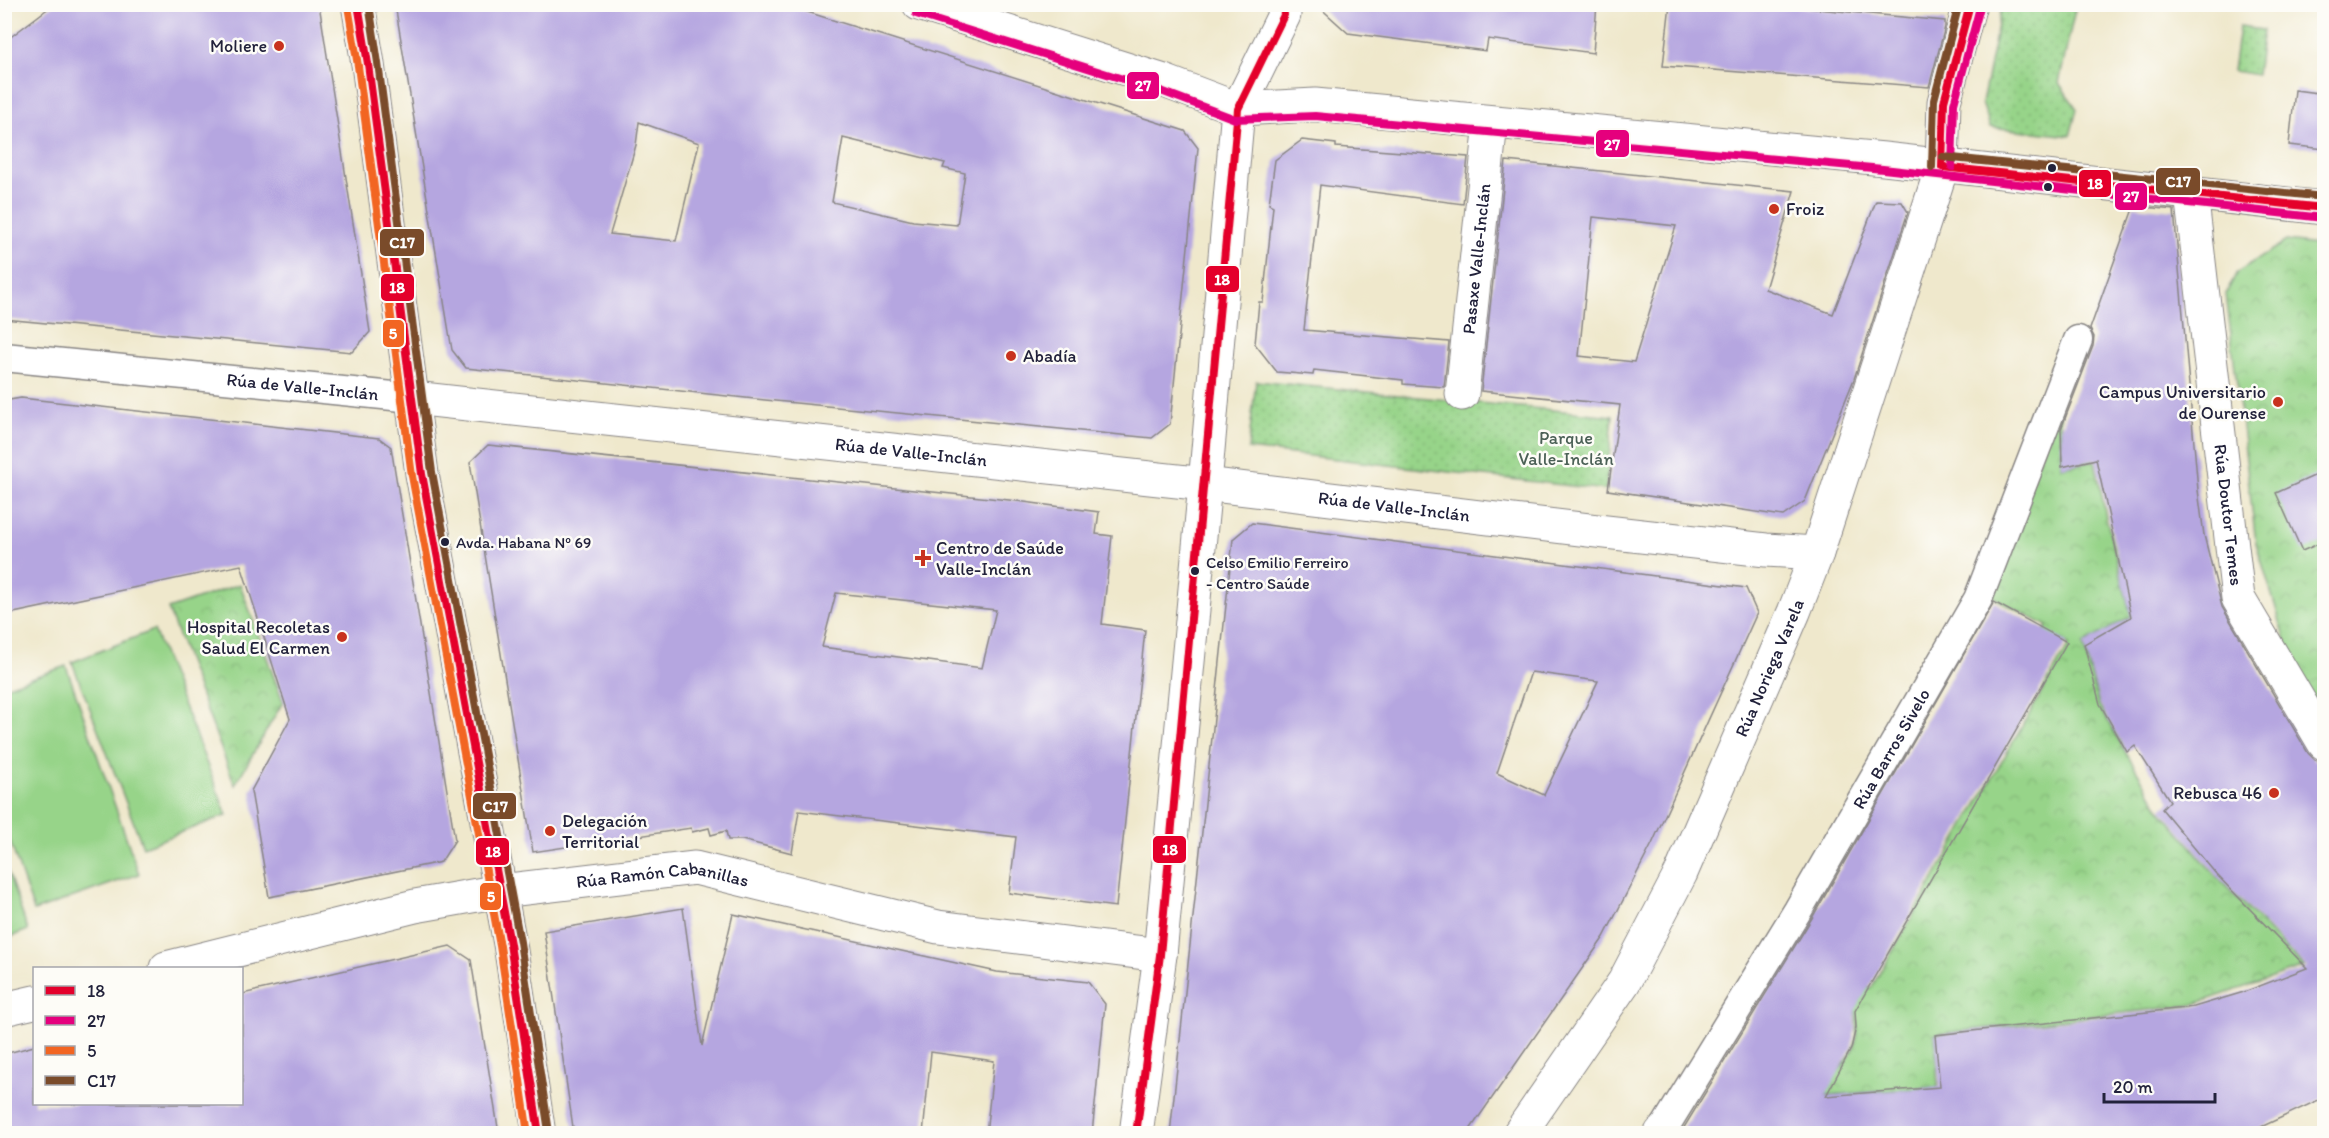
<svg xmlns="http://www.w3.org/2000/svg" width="2329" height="1138" viewBox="0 0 2329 1138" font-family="Itim,sans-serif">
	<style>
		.grass { fill: #97d489; stroke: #5c7b62; stroke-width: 1.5 }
		.park { fill: url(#park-crowns); stroke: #5c7b62; stroke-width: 1.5 }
		.garden { fill: url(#garden-dots); stroke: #5c7b62; stroke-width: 1.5 }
		.building { fill: #b5a6e0; fill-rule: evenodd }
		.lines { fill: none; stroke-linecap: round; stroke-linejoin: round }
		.pedestrian-casing { stroke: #888584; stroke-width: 31 }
		.minor-casing { stroke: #888584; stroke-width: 35 }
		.tertiary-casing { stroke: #888584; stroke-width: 35 }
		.pedestrian { stroke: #fff; stroke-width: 28 }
		.minor { stroke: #fff; stroke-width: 33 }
		.tertiary { stroke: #fff; stroke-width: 33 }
		.bus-1-casing { stroke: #fdfcf7; stroke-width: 12 }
		.bus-2-casing { stroke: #fdfcf7; stroke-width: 12 }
		.bus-3-casing { stroke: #fdfcf7; stroke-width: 12 }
		.bus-4-casing { stroke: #fdfcf7; stroke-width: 12 }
		.bus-1 { stroke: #e4002b; stroke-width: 8 }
		.bus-2 { stroke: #e5007d; stroke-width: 8 }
		.bus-3 { stroke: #f26522; stroke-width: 8 }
		.bus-4 { stroke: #7a4b2a; stroke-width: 8 }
		.poi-dot { fill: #c8321e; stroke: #fdfcf7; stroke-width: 2 }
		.bus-dot { fill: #22223b; stroke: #fdfcf7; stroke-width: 2 }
		.labels { text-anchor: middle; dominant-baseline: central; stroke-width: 5; stroke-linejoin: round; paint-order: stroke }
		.bus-label { font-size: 16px; fill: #22223b; stroke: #fdfcf7; text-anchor: start }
		.poi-label { font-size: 18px; fill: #22223b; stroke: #fdfcf7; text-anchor: end }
		.street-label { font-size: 18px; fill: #22223b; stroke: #fdfcf7 }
		.park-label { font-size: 18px; fill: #4b6056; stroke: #fdfcf7 }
		.line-badge { stroke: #fdfcf7; stroke-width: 2 }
		.badge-label { font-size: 16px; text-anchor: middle; font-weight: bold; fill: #fff }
	</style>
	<defs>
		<pattern id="park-crowns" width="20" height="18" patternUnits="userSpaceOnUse" patternTransform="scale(1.5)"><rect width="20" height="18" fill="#97d489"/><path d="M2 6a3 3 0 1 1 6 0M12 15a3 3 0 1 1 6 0" fill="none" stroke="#82b677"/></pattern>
		<pattern id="garden-dots" width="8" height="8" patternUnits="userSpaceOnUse" patternTransform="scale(1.5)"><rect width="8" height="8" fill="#97d489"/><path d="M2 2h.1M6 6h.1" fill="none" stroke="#82b677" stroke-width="1.8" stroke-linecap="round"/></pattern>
	</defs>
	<rect width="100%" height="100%" fill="#fdfcf7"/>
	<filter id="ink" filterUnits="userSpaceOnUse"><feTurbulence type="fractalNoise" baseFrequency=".0167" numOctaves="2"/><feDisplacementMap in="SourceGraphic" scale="12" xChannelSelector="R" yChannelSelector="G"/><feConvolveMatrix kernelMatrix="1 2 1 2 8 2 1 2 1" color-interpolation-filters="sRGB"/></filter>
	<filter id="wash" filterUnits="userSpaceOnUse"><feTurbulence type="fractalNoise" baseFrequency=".008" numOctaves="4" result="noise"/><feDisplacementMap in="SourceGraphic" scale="24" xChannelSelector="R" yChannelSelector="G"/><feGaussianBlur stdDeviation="1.35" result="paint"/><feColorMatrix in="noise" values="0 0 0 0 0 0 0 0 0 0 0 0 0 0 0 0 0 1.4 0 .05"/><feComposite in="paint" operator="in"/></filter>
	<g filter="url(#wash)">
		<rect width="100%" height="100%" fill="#efe8cc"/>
		<g class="grass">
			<polygon points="154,630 227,815 143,847 72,662"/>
			<polygon points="66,666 139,874 34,911 5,827 5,687"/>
			<polygon points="5,864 28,930 5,939 4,939"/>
		</g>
		<g class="park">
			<polygon points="2286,241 2324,246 2324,717 2293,664 2256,543 2226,294 2237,272"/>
			<path d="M2060,406L2061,467L2095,461L2106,517L2131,616L2083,644L2099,705L2126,753L2160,809L2215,875L2304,967L2192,1005L1935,1034L1938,1087L1814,1096C1842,1069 1870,1044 1852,1002L1863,983L1871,988L2069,645L2044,632L2047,626L1985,593Z"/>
			<polygon points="240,584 283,702 235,785 168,609"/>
		</g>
		<g class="garden">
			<polygon points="2002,5 2076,5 2059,83 2077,109 2070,136 1990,127 1982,103"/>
			<polygon points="2239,27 2263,30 2257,75 2233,71"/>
			<polygon points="1256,381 1613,416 1606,490 1248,449"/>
		</g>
		<g id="blocks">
			<g class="building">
				<polygon points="54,4 319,4 370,332 352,352 4,319 4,42"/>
				<path d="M395,4H782L1185,131L1198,148L1170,424L1152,438L755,399L466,368L452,350ZM639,122L699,143L676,241L610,234L636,145ZM843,138L945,163L943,168L965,173L957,225L913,221L832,202Z"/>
				<polygon points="1316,4 1597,4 1593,53 1488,39 1486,51 1348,33"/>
				<polygon points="1670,4 1764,4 1945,21 1945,27 1929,87 1663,66"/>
				<polygon points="2295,90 2325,94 2325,149 2289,145"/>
				<polygon points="1302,140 1336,144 1336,147 1468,157 1463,204 1320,185 1304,330 1449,342 1444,387 1403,384 1403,380 1314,370 1313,375 1277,372 1255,344 1259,302 1263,302 1273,206 1269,204 1275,160"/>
				<path d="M1506,161L1794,191L1765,289L1833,314L1876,201L1902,202L1908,212L1854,379L1805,501L1783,516L1608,490L1620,405L1481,391ZM1593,217L1676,226L1634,362L1579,356Z"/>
				<polygon points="2134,206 2174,210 2198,490 2204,535 2222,607 2308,753 2315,760 2325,762 2325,1097 2246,1134 1680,1134 1812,918 1994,602 2067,642 1855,1011 1856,1027 1851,1049 1826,1096 1940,1087 1935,1035 2194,1007 2244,992 2307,968 2216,874 2162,809 2170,801 2135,746 2127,752 2100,704 2084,644 2131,617 2096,459 2062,467 2061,429 2093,346 2094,337 2090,329"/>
				<polygon points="21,398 379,438 391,447 455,840 441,862 269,897 251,791 290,719 241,565 4,615 4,401"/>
				<path d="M488,445L1009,500L1099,512L1096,534L1112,536L1102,624L1145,630L1116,907L1009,893L1016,837L799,811L792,853L742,840H728L726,831L711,835L709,828L692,832L691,828L533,852L470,462ZM836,593L996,610L982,668L822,647Z"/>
				<polygon points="2325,471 2325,541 2302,551 2276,493"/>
				<path d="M1252,523L1746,588L1757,613L1652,844L1604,937L1467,1134H1170L1233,539ZM1531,672L1598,681L1544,795L1497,773Z"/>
				<polygon points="683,908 702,1046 733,914 997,972 1088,982 1105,1004 1092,1134 986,1134 994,1061 931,1052 923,1134 574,1134 544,931"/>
				<polygon points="450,946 471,960 499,1134 4,1134 4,1054 34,1046 34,1104 242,1104 242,994"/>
			</g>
		</g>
	</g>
	<g filter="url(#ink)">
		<use href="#blocks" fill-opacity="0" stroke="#888584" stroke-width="1.5"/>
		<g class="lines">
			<g class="pedestrian-casing">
				<g id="pedestrian">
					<path id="s1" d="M4,357L413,398"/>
					<path id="s2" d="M1661,1133L1798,910L1978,599L2078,340"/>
				</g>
			</g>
			<g class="minor-casing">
				<g id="minor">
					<polyline points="919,4 1164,81 1238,109 1315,105 1884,159 2324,208"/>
					<path id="s3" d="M2191,193L2238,598L2324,743"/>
					<path id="s4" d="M1462,394L1491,123"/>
					<path id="s5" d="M413,398L1205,484L1597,531L1766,550L1817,553"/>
					<path id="s6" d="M166,968L415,906L500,891L695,868L938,927L1160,955"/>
					<polyline points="4,1009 34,1002"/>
					<polyline points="1136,1134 1160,955 1205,484 1238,109 1284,15 1283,4"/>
					<path id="s7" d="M1519,1134L1624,982L1681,873L1794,612L1817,553L1942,167L1944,102L1970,4"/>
					<polyline points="1661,1134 1661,1133"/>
				</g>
			</g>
			<g class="tertiary-casing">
				<polyline id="tertiary" points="358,4 368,64 422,474 510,944 539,1134"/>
			</g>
			<use href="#pedestrian" class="pedestrian"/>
			<use href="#minor" class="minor"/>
			<use href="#tertiary" class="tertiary"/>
			<g class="bus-1-casing">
				<g id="bus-1">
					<polyline points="358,4 368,64 422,474 510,944 539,1134"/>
					<polyline points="1970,4 1944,102 1942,167 2324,208"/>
					<polyline points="1136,1134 1160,955 1238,109 1284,15 1283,4"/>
				</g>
			</g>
			<g class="bus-2-casing">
				<g id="bus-2">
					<polyline points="916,14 1161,91 1235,119 1315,116 1883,169 2323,218"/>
					<polyline points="1952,167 1954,104 1980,7"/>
				</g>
			</g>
			<g class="bus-3-casing">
				<polyline id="bus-3" points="348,6 358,66 412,476 500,946 528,1134"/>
			</g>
			<g class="bus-4-casing">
				<g id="bus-4">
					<polyline points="369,4 378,63 432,472 520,942 549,1132"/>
					<polyline points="1943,157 2324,197"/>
					<polyline points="1932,167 1934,100 1959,4"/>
				</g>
			</g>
			<use href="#bus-1" class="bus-1"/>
			<use href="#bus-2" class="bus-2"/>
			<use href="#bus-3" class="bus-3"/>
			<use href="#bus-4" class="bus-4"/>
		</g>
	</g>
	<g class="poi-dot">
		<circle cx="279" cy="46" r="6"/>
		<circle cx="1774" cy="209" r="6"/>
		<circle cx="1011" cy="356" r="6"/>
		<circle cx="2278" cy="402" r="6"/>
		<path d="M920 549h6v6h6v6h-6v6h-6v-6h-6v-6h6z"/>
		<circle cx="342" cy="637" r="6"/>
		<circle cx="2274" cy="793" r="6"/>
		<circle cx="550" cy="831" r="6"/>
	</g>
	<g class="bus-dot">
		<circle cx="2052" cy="168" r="5"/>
		<circle cx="2048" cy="187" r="5"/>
		<circle cx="445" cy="542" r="5"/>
		<circle cx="1195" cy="571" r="5"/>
	</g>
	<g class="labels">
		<g class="bus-label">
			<text x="456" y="542">Avda. Habana Nº 69</text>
			<text x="1206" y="562">Celso Emilio Ferreiro<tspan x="1206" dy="21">- Centro Saúde</tspan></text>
		</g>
		<g class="poi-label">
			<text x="267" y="46">Moliere</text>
			<text x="1786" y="209" text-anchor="start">Froiz</text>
			<text x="1023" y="356" text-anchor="start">Abadía</text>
			<text x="2266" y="392">Campus Universitario<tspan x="2266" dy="21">de Ourense</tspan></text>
			<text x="936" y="548" text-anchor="start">Centro de Saúde<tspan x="936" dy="21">Valle-Inclán</tspan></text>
			<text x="330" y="627">Hospital Recoletas<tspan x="330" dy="21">Salud El Carmen</tspan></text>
			<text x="2262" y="793">Rebusca 46</text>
			<text x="562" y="821" text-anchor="start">Delegación<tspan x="562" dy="21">Territorial</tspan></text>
		</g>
		<g class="street-label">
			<text stroke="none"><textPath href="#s4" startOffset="136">Pasaxe Valle-Inclán</textPath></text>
			<text stroke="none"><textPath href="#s1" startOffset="300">Rúa de Valle-Inclán</textPath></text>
			<text stroke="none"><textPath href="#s5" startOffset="501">Rúa de Valle-Inclán</textPath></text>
			<text stroke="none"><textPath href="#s5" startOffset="987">Rúa de Valle-Inclán</textPath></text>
			<text stroke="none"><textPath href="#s3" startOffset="324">Rúa Doutor Temes</textPath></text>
			<text stroke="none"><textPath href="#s7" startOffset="531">Rúa Noriega Varela</textPath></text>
			<text stroke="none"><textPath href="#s2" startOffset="448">Rúa Barros Sivelo</textPath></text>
			<text stroke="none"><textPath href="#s6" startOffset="507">Rúa Ramón Cabanillas</textPath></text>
		</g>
		<g class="park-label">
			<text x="1566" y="438">Parque<tspan x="1566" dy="21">Valle-Inclán</tspan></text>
		</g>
	</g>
	<g class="line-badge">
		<rect x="1126" y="71" width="34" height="29" rx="6" fill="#e5007d"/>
		<rect x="1595" y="129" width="35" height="29" rx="6" fill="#e5007d"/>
		<rect x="2155" y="167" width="46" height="29" rx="6" fill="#7a4b2a"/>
		<rect x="2078" y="169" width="34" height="29" rx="6" fill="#e4002b"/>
		<rect x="2114" y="182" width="34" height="29" rx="6" fill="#e5007d"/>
		<rect x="379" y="228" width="46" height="29" rx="6" fill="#7a4b2a"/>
		<rect x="1205" y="265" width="35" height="28" rx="6" fill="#e4002b"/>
		<rect x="380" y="273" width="35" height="29" rx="6" fill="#e4002b"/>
		<rect x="382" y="319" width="23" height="29" rx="6" fill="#f26522"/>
		<rect x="472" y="792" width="45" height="28" rx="6" fill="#7a4b2a"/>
		<rect x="1152" y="835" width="35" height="29" rx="6" fill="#e4002b"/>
		<rect x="475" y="837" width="35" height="29" rx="6" fill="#e4002b"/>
		<rect x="479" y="882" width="23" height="29" rx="6" fill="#f26522"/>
	</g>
	<g class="badge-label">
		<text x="1143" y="91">27</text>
		<text x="1612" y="150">27</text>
		<text x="2178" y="187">C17</text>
		<text x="2095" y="189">18</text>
		<text x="2131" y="202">27</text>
		<text x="402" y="248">C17</text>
		<text x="1222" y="285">18</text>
		<text x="397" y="293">18</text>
		<text x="393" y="339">5</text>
		<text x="495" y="812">C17</text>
		<text x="1170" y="855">18</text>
		<text x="493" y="857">18</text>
		<text x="491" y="902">5</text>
	</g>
	<rect width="2329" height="1138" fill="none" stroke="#fdfcf7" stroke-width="24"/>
	<rect x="33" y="967" width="210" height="138" fill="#fdfcf7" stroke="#a5a5ac" stroke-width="1.5"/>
	<rect x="45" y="986" width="30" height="9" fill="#e4002b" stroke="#a5a5ac" stroke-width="1.5"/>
	<text x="87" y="997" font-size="18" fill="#22223b">18</text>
	<rect x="45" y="1016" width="30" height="9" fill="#e5007d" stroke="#a5a5ac" stroke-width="1.5"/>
	<text x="87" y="1027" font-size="18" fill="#22223b">27</text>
	<rect x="45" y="1046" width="30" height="9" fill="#f26522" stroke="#a5a5ac" stroke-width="1.5"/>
	<text x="87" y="1057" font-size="18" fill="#22223b">5</text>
	<rect x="45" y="1076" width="30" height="9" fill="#7a4b2a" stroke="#a5a5ac" stroke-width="1.5"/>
	<text x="87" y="1087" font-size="18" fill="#22223b">C17</text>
	<path d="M2104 1093v9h111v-9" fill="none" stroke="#22223b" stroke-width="3"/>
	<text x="2113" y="1093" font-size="18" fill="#22223b" stroke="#fdfcf7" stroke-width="4.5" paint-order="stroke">20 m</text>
</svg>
